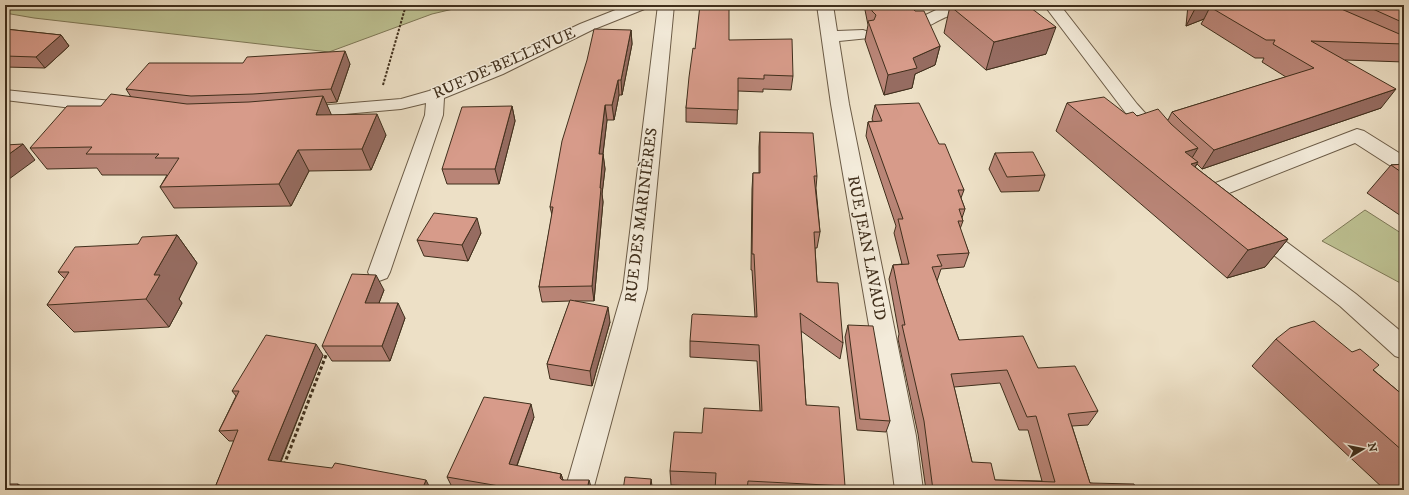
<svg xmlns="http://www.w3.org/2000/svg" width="1409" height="495" viewBox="0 0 1409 495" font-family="'IM FELL DW Pica',serif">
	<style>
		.green { fill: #bdc192; stroke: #7e7857 }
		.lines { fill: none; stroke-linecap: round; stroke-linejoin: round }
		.minor-casing { stroke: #6b5b46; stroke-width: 2 }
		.path-far1 { stroke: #402f1c; stroke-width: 2; stroke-dasharray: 2.5 1.5; stroke-linecap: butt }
		.path { stroke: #402f1c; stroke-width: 3; stroke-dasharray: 3.5 2.5; stroke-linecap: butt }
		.minor { fill: #f3ebda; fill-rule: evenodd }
		.wall { fill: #b98577; stroke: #402f1c; fill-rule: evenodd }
		.shaded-wall { fill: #966c61; stroke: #402f1c }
		.building { fill: #d79b8a; stroke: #402f1c; fill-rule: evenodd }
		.labels { text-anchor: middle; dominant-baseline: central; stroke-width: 3; stroke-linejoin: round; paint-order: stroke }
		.street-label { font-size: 16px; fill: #402f1c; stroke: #f3ebda }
	</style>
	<rect width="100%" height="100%" fill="#ede0c6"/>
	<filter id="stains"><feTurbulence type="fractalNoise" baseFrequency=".005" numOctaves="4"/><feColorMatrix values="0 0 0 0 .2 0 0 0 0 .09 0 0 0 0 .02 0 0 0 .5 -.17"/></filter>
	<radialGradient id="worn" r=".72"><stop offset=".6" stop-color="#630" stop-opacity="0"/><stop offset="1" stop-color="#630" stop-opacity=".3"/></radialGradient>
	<g class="green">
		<polygon points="5,5 470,5 432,14 329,52 34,18 5,13"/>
		<polygon points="1365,210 1404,235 1404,285 1322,241"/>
	</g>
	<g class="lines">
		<g class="minor-casing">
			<g id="minor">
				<polygon points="628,5 650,5 647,8 592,30 503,74 444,98 443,115 390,272 387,278 379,281 371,278 368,272 425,115 426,103 401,109 299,118 292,116 290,112 292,108 401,99 429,91 491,66 580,24"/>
				<polygon points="658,5 674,5 647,289 593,490 565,490 623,289"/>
				<polygon points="817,5 833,5 837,31 863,30 869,32 871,35 869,38 839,41 849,104 916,436 923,490 895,490 888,436 831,104"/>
				<path d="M956,5H985L982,8C971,11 960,13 949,16C936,20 925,32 911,28L909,25L911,22L936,10Z"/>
				<polygon points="1044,5 1060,5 1137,104 1164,134 1167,138 1164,142 1157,144 1150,142 1125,112"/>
				<polygon points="5,90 131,103 137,105 140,109 137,113 131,115 5,100"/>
				<polygon points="1357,129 1364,131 1404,156 1404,172 1397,170 1355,143 1219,197 1212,199 1205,197 1202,192 1205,187"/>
				<polygon points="1257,223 1265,226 1356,294 1404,334 1404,359 1395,356 1340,306 1249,236 1246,231 1249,226"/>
			</g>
		</g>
		<polyline class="path-far1" points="383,85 406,5"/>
		<polyline class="path" points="284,465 328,350"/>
		<use href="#minor" class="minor"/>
	</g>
	<g class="wall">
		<polygon points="864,5 903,5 904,8 912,7 940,46 935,65 915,74 912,88 884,95 865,40 868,25"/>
		<polygon points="1188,5 1404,5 1404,62 1345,60 1381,108 1202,169 1197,164 1195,167 1288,239 1265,267 1227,278 1056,131 1067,103 1126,114 1168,120 1172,112 1286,77 1262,62 1264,58 1255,58 1201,24 1204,19 1186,26"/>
		<polygon points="950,6 1046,54 986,70 944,33"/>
		<polygon points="5,29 61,35 69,46 45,68 5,67"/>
		<polygon points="631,30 632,44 622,95 619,95 614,120 607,120 603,154 605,169 602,194 603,202 594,301 575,301 610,322 592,386 550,379 547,364 570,301 542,302 539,287 552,215 550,207"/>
		<polygon points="729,40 793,76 791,90 763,89 763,92 738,91 737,124 686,122 686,108 695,49"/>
		<polygon points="350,64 337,102 326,103 331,115 386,135 371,170 309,171 291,206 174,208 160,187 167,175 102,175 97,168 47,169 30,148 131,97 126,89"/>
		<path d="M875,105L939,144L964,190L961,198L965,209L962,218L963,221L960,229L969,253L964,267L941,269L937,281L959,340L1038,368L1098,411L1088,425L1072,426L1090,483L1136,490H926L918,434L898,339L899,334L889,279L893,265L902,264L894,233L896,226L866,136L868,122L873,121L872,119ZM1000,383L1019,430H1028L1042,481L995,480L972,462L954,387Z"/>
		<polygon points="512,106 515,121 499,184 447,184 442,169"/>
		<polygon points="760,132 817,176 816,188 820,232 817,248 815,248 817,282 843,343 840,359 801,331 806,405 845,486 844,487 894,490 715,490 715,487 671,485 670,471 702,433 760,411 757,361 690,357 690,341 755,317 752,270 751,270 752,189 753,173 759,173 759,147"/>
		<polygon points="995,153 1045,175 1039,191 1001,192 989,169"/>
		<polygon points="1404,164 1404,218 1367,193 1391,165"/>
		<polygon points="481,233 468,261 424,256 417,240"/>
		<polygon points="177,235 197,263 179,299 182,303 169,327 74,332 47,305 65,279 58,272 138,244"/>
		<polygon points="384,290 379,303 405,318 390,361 332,361 322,346"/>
		<polygon points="848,325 890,421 886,432 857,430 845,337"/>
		<polygon points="1276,339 1352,352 1404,396 1404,490 1385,490 1252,366"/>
		<polygon points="323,355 281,462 214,490 234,441 229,441 219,431 236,396 232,391"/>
		<polygon points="534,417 517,466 561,474 563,480 592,490 461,490 453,489 447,477"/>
	</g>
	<g class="shaded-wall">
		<polygon points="1197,5 1236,5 1210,7 1204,19 1186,26"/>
		<polygon points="1056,27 1046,54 986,70 994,42"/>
		<polygon points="631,30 632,44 622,95 621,80"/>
		<polygon points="61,35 69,46 45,68 36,57"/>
		<polygon points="940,46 935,65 915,74 912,88 884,95 888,75 913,58"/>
		<polygon points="345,51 350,64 337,102 331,89"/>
		<polygon points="618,80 619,95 614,120 612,105"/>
		<polygon points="1396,89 1381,108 1202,169 1214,150"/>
		<polygon points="323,96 332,116 316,115"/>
		<polygon points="605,105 607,120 601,169 599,154"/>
		<polygon points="512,106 515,121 499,184 495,169"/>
		<polygon points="377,114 386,135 371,170 362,149"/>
		<polygon points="23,144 35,160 5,182 5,157"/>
		<polygon points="1198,148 1181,176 1185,152"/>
		<polygon points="298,150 309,171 291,206 279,184"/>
		<polygon points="603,154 605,169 602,194 603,202 594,301 592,286 600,188"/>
		<polygon points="1198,162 1181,190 1191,164"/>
		<polygon points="477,218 481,233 468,261 462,245"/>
		<polygon points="177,235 197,263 179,299 182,303 169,327 146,299 154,275"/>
		<polygon points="1288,239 1265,267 1227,278 1248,250"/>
		<polygon points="376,275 384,290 373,318 365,303"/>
		<polygon points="398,303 405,318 390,361 382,346"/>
		<polygon points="608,307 610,322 592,386 590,371"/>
		<polygon points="316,344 323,355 277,470 268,460"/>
		<polygon points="531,404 534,417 513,476 509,464"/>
		<polygon points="561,474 565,486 560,478"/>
		<polygon points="651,479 652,486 652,490 650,490"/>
		<polygon points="426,480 431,490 422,490"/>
		<polygon points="589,480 592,490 587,490"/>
		<polygon points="18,484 27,490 14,490"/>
	</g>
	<g class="building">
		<polygon points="700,5 729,5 729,40 792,39 793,76 764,75 764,79 738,78 738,110 686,108 689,77 693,48 695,49"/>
		<polygon points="871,5 903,5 904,8 912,5 912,7 915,11 924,11 940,46 913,58 917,68 888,75 868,21 874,20 876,15 872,11"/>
		<polygon points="956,5 1027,5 1056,27 994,42 950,6"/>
		<polygon points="1223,5 1332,5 1404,36 1404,44 1311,41 1396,89 1214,150 1183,123 1172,112 1314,68 1273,44 1275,40 1266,40 1210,7"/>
		<polygon points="1364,5 1404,5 1404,23"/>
		<polygon points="5,29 61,35 36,57 5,56"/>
		<polygon points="594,29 631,30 621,80 618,80 612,105 605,105 599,154 603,154 600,188 601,188 592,286 539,287 553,207 550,207 562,141 587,60"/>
		<polygon points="345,51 331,89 253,94 191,96 126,89 149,63 243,63 247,57"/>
		<polygon points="111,94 187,104 249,102 323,96 316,115 377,114 362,149 298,150 279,184 160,187 179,158 155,158 159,154 86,154 92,147 30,148 67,106 101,106"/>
		<polygon points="1104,97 1126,114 1133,112 1137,116 1158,109 1171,124 1198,148 1185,152 1198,162 1191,164 1288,239 1248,250 1067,103"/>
		<path d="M919,103L939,144H945L964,190H958L965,209H959L963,221H958L969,253L937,255L942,266L932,267L959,340L1023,336L1038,368L1075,366L1098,411L1068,414L1090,483L1134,484L1136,490H933L924,421L902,325H905L893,265L909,264L898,219H903L868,122L882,121L875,105ZM1007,370L1027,417L1036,416L1055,482L995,480L991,463L972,462L951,374Z"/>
		<polygon points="512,106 495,169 442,169 462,107"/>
		<polygon points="760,132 813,133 817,176 814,176 820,232 814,232 817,282 838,283 843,343 800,313 806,405 839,407 845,486 748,481 747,490 715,490 716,473 670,471 674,432 702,433 704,408 762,411 759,345 690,341 692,315 693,314 757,317 754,254 752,254 753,173 760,173"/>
		<polygon points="23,144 5,157 5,145"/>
		<polygon points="1033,152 1045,175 1007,177 995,153"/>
		<polygon points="1404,164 1404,174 1391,165"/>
		<polygon points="434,213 477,218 462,245 417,240"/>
		<polygon points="177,235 154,275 160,275 146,299 47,305 69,272 58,272 75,247 138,244 142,237"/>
		<polygon points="352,274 376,275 365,303 398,303 382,346 322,346"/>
		<polygon points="570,300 608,307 590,371 547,364"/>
		<polygon points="1314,321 1352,352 1360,349 1379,365 1373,370 1404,396 1404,452 1276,339 1290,328"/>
		<polygon points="848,325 873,326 890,421 860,419"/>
		<polygon points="266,335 316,344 268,460 332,468 335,463 426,480 422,490 214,490 238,430 219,431 239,391 232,391"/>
		<polygon points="484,397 531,404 509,464 561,474 560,478 562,480 589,480 587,490 497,490 499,486 447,477"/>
		<polygon points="625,477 651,479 650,490 623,490"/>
		<polygon points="5,484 18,484 14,490 5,490"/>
		<polygon points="837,487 894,490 837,490"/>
	</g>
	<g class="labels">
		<g class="street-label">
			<text transform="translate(504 63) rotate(-24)">RUE DE BELLEVUE</text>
			<text transform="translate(641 215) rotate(-83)">RUE DES MARINIÈRES</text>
			<text transform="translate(867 248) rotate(79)">RUE JEAN LAVAUD</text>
		</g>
	</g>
	<rect width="1409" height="495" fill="none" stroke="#ede0c6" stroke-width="20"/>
	<rect x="6" y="6" width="1397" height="483" fill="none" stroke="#402f1c" stroke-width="2"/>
	<rect x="10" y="10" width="1389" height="475" fill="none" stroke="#402f1c"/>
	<g transform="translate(1363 449) rotate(80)" stroke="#f3ebda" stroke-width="3" paint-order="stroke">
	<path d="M0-3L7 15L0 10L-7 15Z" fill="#402f1c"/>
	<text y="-6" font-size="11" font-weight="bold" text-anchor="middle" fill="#402f1c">N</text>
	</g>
	<rect width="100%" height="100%" filter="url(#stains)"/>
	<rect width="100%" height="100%" fill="url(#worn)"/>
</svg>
